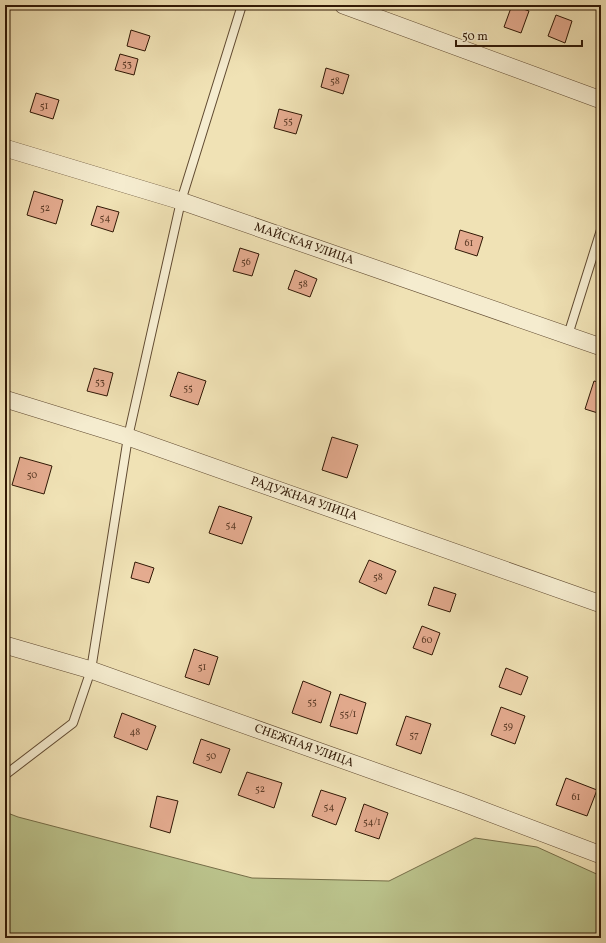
<svg xmlns="http://www.w3.org/2000/svg" width="606" height="943" viewBox="0 0 606 943" font-family="Vollkorn,serif">
	<style>
		.green { fill: #bbc38c; stroke: #766e48 }
		.building { fill: #e4ab8f; stroke: #301805 }
		.lines { fill: none; stroke-linecap: round; stroke-linejoin: round }
		.service-casing { stroke: #604a31; stroke-width: 10 }
		.minor-casing { stroke: #604a31; stroke-width: 18 }
		.service { stroke: #f5eccf; stroke-width: 8 }
		.minor { stroke: #f5eccf; stroke-width: 17 }
		.labels { text-anchor: middle; dominant-baseline: central; stroke-width: 3.5; stroke-linejoin: round; paint-order: stroke }
		.number-label { font-size: 10px; fill: #5d3d28 }
		.street-label { font-size: 12px; fill: #301805; stroke: #f5eccf }
	</style>
	<rect width="100%" height="100%" fill="#f0e2b5"/>
	<filter id="stains"><feTurbulence type="fractalNoise" baseFrequency=".005" numOctaves="4"/><feColorMatrix values="0 0 0 0 .2 0 0 0 0 .09 0 0 0 0 .02 0 0 0 .5 -.17"/></filter>
	<radialGradient id="worn" r=".72"><stop offset=".6" stop-color="#630" stop-opacity="0"/><stop offset="1" stop-color="#630" stop-opacity=".3"/></radialGradient>
	<polygon class="green" points="5,812 18,817 252,878 389,881 475,838 537,847 601,876 601,938 5,938"/>
	<g class="building">
		<polygon points="512,5 529,11 521,33 504,27"/>
		<polygon points="556,15 572,21 565,43 548,36"/>
		<polygon points="131,30 150,36 145,51 127,46"/>
		<polygon points="120,54 138,59 134,75 115,70"/>
		<polygon points="326,68 349,75 343,94 321,87"/>
		<polygon points="36,93 59,100 53,119 30,112"/>
		<polygon points="279,109 302,115 296,134 274,128"/>
		<polygon points="34,191 63,200 56,224 27,215"/>
		<polygon points="97,206 119,212 113,232 91,225"/>
		<polygon points="460,230 483,237 477,256 455,249"/>
		<polygon points="240,248 259,254 252,276 233,271"/>
		<polygon points="295,270 317,279 310,297 288,289"/>
		<polygon points="94,368 113,373 107,396 87,391"/>
		<polygon points="178,372 206,381 198,405 170,396"/>
		<polygon points="594,381 601,383 601,414 585,409"/>
		<polygon points="332,437 358,445 347,478 322,470"/>
		<polygon points="20,457 52,466 44,494 12,485"/>
		<polygon points="219,506 252,517 242,544 209,533"/>
		<polygon points="369,560 396,571 386,594 359,582"/>
		<polygon points="135,562 154,568 149,583 131,578"/>
		<polygon points="434,587 456,594 450,612 428,605"/>
		<polygon points="422,626 440,633 432,655 413,648"/>
		<polygon points="194,649 218,657 209,685 185,677"/>
		<polygon points="506,668 528,677 521,695 499,687"/>
		<polygon points="303,681 331,692 321,723 292,713"/>
		<polygon points="340,694 366,703 357,734 330,726"/>
		<polygon points="501,707 525,716 515,744 491,735"/>
		<polygon points="122,713 156,726 147,750 114,737"/>
		<polygon points="406,716 431,724 421,754 396,745"/>
		<polygon points="201,739 230,749 221,773 193,763"/>
		<polygon points="247,772 282,783 274,808 238,795"/>
		<polygon points="566,778 597,790 587,816 556,805"/>
		<polygon points="321,790 346,798 336,825 312,816"/>
		<polygon points="157,796 178,801 170,833 150,827"/>
		<polygon points="364,804 388,813 379,839 355,831"/>
	</g>
	<g class="lines">
		<g class="service-casing">
			<g id="service">
				<polyline points="568,335 601,230"/>
				<polyline points="5,775 73,723 91,670 128,437 181,201 242,5"/>
			</g>
		</g>
		<g class="minor-casing">
			<g id="minor">
				<polyline points="343,5 601,100"/>
				<polyline points="5,148 181,201 601,347"/>
				<polyline points="5,399 128,437 601,604"/>
				<polyline points="5,645 91,670 461,802 601,855"/>
			</g>
		</g>
		<use href="#service" class="service"/>
		<use href="#minor" class="minor"/>
	</g>
	<g class="labels">
		<g class="number-label">
			<text x="127" y="64">53</text>
			<text x="335" y="81">58</text>
			<text x="44" y="106">51</text>
			<text x="288" y="121">55</text>
			<text x="45" y="208">52</text>
			<text x="105" y="218">54</text>
			<text x="469" y="243">61</text>
			<text x="246" y="262">56</text>
			<text x="303" y="284">58</text>
			<text x="100" y="382">53</text>
			<text x="188" y="388">55</text>
			<text x="32" y="475">50</text>
			<text x="231" y="525">54</text>
			<text x="378" y="577">58</text>
			<text x="427" y="640">60</text>
			<text x="202" y="667">51</text>
			<text x="312" y="702">55</text>
			<text x="348" y="714">55/1</text>
			<text x="508" y="726">59</text>
			<text x="135" y="732">48</text>
			<text x="414" y="735">57</text>
			<text x="211" y="756">50</text>
			<text x="260" y="789">52</text>
			<text x="576" y="797">61</text>
			<text x="329" y="807">54</text>
			<text x="372" y="822">54/1</text>
		</g>
		<g class="street-label">
			<text transform="translate(304 244) rotate(19)">МАЙСКАЯ УЛИЦА</text>
			<text transform="translate(304 499) rotate(19)">РАДУЖНАЯ УЛИЦА</text>
			<text transform="translate(304 746) rotate(20)">СНЕЖНАЯ УЛИЦА</text>
		</g>
	</g>
	<rect width="606" height="943" fill="none" stroke="#f0e2b5" stroke-width="20"/>
	<rect x="6" y="6" width="594" height="931" fill="none" stroke="#301805" stroke-width="2"/>
	<rect x="10" y="10" width="586" height="923" fill="none" stroke="#301805"/>
	<path d="M456 40v6h126v-6" fill="none" stroke="#301805" stroke-width="2"/>
	<text x="462" y="40" font-size="12" fill="#301805" stroke="#f5eccf" stroke-width="3" paint-order="stroke">50 m</text>
	<rect width="100%" height="100%" filter="url(#stains)"/>
	<rect width="100%" height="100%" fill="url(#worn)"/>
</svg>
